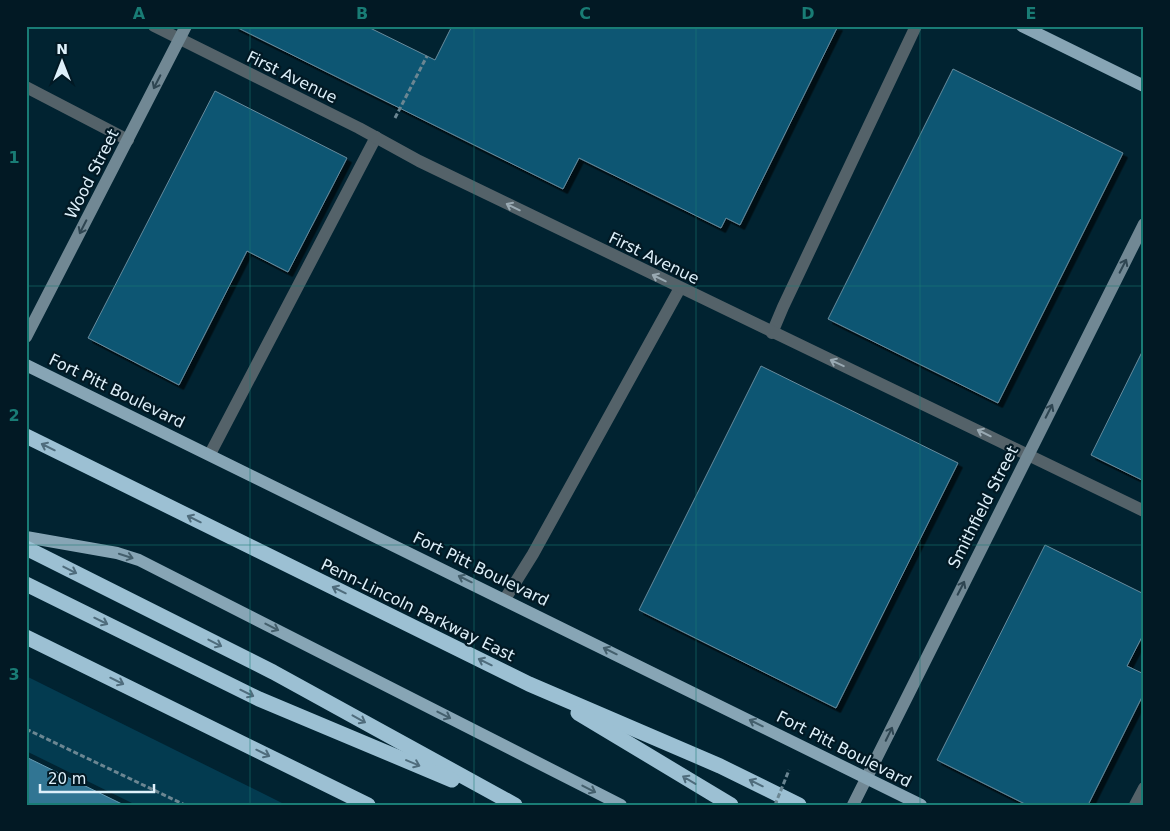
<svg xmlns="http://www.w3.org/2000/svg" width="1170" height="831" viewBox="0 0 1170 831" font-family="'DejaVu Sans',sans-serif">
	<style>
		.green { fill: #033b50 }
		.water { fill: #317593; stroke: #659ab2 }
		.building { fill: #085673; stroke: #698b9d; filter: url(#shadow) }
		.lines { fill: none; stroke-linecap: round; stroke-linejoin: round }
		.path { stroke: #6b8692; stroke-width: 3; stroke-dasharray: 5 2.5; stroke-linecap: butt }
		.service { stroke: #546269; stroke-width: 12 }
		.minor { stroke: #546269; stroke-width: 12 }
		.secondary { stroke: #718894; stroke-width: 12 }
		.primary { stroke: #87a5b5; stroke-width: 12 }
		.motorway { stroke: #9cc0d3; stroke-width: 15 }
		.path-bridge { stroke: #6b8692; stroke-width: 3; stroke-dasharray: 5 2.5; stroke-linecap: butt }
		.oneway { stroke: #2e4551 }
		.oneway2 { stroke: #99a9b2 }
		.oneway3 { stroke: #4f6c7c }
		.oneway4 { stroke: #445f6c }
		.grid { fill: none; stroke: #197c75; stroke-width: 1; stroke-opacity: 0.55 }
		.labels { text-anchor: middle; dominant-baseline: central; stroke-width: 4.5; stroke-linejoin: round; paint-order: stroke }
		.street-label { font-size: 16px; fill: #def0fa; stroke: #021924 }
		.neatline { fill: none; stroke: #197c75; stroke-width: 2 }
		.grid-label { font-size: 16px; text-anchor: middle; font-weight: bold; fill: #197c75 }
	</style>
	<defs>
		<filter id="shadow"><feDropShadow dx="4.5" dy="4.5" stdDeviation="0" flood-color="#0009"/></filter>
	</defs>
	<rect width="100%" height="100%" fill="#012331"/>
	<polygon class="green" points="26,676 286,805 136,805 26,751"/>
	<polygon class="water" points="26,757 124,805 26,805"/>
	<g class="building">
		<polygon points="234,26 366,26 435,60 452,26 838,26 740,225 726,218 721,228 579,158 563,189"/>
		<polygon points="953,69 1123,153 998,403 828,319"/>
		<polygon points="215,91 347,158 288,272 247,251 179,385 88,338"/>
		<polygon points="1144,348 1144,481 1091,455"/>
		<polygon points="761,366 958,463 836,708 639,610"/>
		<polygon points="1045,545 1144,594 1144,633 1127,666 1144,674 1144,693 1088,805 1027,805 937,760"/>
	</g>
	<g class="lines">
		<g class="path">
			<polyline points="395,118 427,56"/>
			<polyline points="26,729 185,805"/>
		</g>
		<g class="service">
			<polyline points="26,87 128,140"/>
			<polyline points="772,333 783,307 916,26"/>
			<polyline points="210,454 376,137"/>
			<polyline points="505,599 533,554 680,288"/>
			<polyline points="1135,805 1144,788"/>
		</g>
		<polyline class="minor" points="154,26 359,128 419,161 1144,511"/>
		<g class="secondary">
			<polyline points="26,337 186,26"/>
			<polyline points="853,805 1144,224"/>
		</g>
		<g class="primary">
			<polyline points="1022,26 1144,86"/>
			<polyline points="26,365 921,805"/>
			<polyline points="26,537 117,553 139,560 621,805"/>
		</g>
		<g class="motorway">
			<polyline points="26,436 529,684 720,766 799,805"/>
			<polyline points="26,548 273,672 515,805"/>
			<polyline points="26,584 259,699 452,780"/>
			<polyline points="26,637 368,805"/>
			<polyline points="578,713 731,805"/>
		</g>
		<polyline class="path-bridge" points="775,805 789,770"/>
	</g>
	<defs><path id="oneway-shaft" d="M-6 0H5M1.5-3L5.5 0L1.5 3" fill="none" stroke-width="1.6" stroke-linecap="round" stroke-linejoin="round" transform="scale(1.25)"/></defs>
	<g class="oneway">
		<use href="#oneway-shaft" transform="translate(157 82) rotate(117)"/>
		<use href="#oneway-shaft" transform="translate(83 227) rotate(117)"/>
		<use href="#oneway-shaft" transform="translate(1123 266) rotate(-63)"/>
		<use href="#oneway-shaft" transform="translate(1049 411) rotate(-63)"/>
		<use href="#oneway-shaft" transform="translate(961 588) rotate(-63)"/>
		<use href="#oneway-shaft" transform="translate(889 734) rotate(-64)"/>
	</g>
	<g class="oneway2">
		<use href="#oneway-shaft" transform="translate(513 207) rotate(-154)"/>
		<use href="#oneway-shaft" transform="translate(659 278) rotate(-154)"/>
		<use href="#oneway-shaft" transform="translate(837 363) rotate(-155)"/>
		<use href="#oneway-shaft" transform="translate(984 433) rotate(-154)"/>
	</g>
	<g class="oneway3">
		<use href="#oneway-shaft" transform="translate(48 447) rotate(-154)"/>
		<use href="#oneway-shaft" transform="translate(194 519) rotate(-154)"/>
		<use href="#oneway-shaft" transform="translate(70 570) rotate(27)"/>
		<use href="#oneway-shaft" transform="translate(339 590) rotate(-154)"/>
		<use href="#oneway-shaft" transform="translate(101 621) rotate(26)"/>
		<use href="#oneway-shaft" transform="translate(215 643) rotate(27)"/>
		<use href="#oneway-shaft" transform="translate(485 662) rotate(-154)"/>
		<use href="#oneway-shaft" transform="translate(117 681) rotate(26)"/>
		<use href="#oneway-shaft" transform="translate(247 693) rotate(26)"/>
		<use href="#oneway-shaft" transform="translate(359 719) rotate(29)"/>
		<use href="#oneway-shaft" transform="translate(263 753) rotate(26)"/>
		<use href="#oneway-shaft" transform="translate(413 763) rotate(23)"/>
		<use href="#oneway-shaft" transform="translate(689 780) rotate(-149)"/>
		<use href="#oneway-shaft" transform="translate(756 783) rotate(-154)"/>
	</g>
	<g class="oneway4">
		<use href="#oneway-shaft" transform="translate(126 556) rotate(18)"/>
		<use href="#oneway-shaft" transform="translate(465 579) rotate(-154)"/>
		<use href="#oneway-shaft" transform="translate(272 627) rotate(27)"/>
		<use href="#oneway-shaft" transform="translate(610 651) rotate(-154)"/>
		<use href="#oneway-shaft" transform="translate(444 715) rotate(27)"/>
		<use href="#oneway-shaft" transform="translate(756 723) rotate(-154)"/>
		<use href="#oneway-shaft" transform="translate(589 789) rotate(27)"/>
	</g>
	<path class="grid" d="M250,26V805M474,26V805M696,26V805M920,26V805M26,286H1144M26,545H1144"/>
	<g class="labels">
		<g class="street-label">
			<text transform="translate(292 77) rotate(26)">First Avenue</text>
			<text transform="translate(92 174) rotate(-63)">Wood Street</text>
			<text transform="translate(654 258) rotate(26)">First Avenue</text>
			<text transform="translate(117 391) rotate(26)">Fort Pitt Boulevard</text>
			<text transform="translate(983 507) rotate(-63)">Smithfield Street</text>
			<text transform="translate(481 569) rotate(26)">Fort Pitt Boulevard</text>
			<text transform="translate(418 610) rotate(26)">Penn-Lincoln Parkway East</text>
			<text transform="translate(844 749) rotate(27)">Fort Pitt Boulevard</text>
		</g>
	</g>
	<rect width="1170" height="831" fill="none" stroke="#021924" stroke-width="55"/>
	<g transform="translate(62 62)" stroke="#021924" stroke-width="4" paint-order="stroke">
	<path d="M0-4L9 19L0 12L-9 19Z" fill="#def0fa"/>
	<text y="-8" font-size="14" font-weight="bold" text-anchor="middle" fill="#def0fa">N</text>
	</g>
	<path d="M40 784v8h114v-8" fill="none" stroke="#def0fa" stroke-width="2.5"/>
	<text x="48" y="784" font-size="15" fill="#def0fa" stroke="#021924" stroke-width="4" paint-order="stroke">20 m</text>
	<rect x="28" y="28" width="1114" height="776" class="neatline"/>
	<g class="grid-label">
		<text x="139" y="19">A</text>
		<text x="362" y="19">B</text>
		<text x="585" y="19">C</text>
		<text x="808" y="19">D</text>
		<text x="1031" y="19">E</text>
		<text x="14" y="163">1</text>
		<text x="14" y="421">2</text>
		<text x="14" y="680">3</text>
	</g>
</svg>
